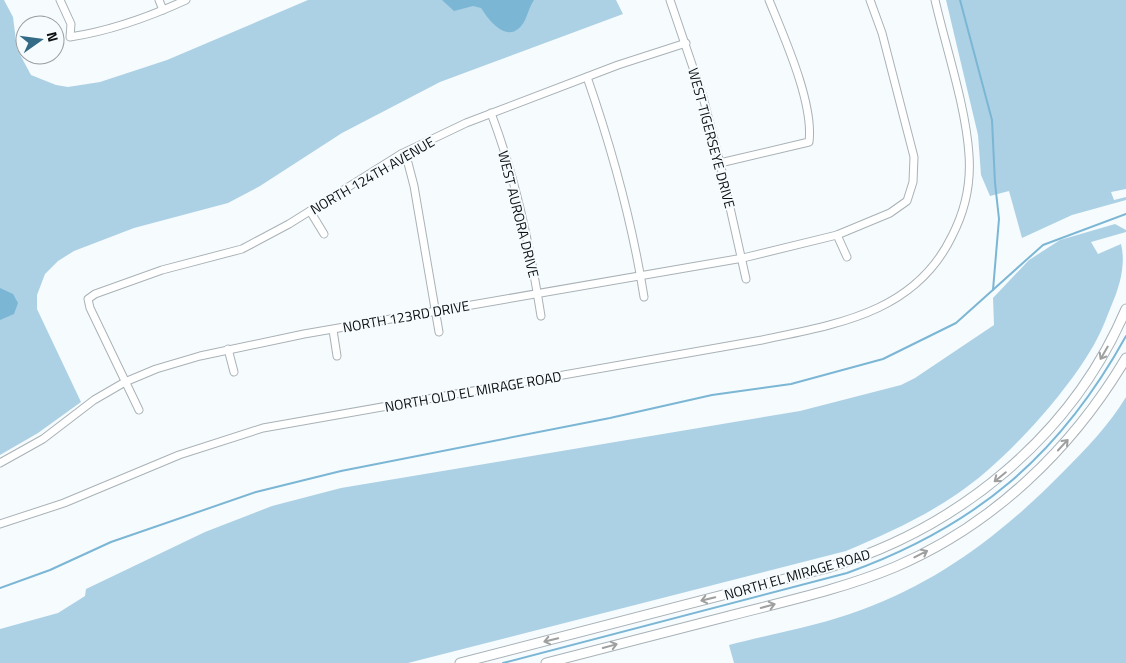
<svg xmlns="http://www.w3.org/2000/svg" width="1126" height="663" viewBox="0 0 1126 663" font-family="'Titillium Web',sans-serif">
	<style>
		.green { fill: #acd1e5 }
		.water { fill: #7bb6d5 }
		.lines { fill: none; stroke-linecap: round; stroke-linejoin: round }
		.stream { stroke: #7bb6d5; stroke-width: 2 }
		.minor-casing { stroke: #a9b2b6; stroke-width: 9 }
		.major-casing { stroke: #a9b2b6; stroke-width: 11 }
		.minor { stroke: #fff; stroke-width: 7 }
		.major { stroke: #fff; stroke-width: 9 }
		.oneway { stroke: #9e9f9f }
		.labels { text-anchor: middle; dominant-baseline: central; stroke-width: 4; stroke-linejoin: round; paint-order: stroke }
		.street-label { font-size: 14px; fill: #0c0f10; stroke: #f6fbfe }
	</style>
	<rect width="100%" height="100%" fill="#f6fbfe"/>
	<g class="green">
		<polygon points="0,0 4,0 13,17 17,49 31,75 56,85 68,87 100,82 167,60 308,0 616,0 623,14 440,82 342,133 260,186 228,203 134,228 74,251 58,261 45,274 37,295 37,309 81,402 38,433 0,455"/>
		<polygon points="946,0 1126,0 1126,189 1111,192 1114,200 1126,197 1126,200 1072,215 1022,238 1009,191 990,196 981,175 978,135"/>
		<path d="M1115,224L1126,230V232L1091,242L1098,254L1121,244C1126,263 1120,286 1112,304C1107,316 1103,328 1097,339C1071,389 1004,463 957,494C922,518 884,535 846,551L408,663H0V629L58,613L85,596L86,589L205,532L272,506L341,488L800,411L901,385L915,378L994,325L993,298L1029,260L1060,240Z"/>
		<path d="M1126,397V663H734L729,645C771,634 822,625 861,610C941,581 1004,532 1063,472C1085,450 1110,424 1126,397Z"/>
	</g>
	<g class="water">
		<path d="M442,0H534C529,7 528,15 524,22C509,46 490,22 481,8L473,6L454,11Z"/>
		<polygon points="0,288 13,294 18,303 14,314 0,320"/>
	</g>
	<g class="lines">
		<g class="stream">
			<polyline points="960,0 992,120 995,183 999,219 993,290"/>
			<polyline points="0,588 50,570 111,542 256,492 341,471 610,418 712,395 791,384 883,359 956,323 1043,245 1126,214"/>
			<path d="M503,663L847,573C975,527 1060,456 1126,336"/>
		</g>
		<g class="minor-casing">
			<g id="minor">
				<path d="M60,0L71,24L70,37C110,31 149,17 186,0"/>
				<polyline points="159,0 163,10"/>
				<polyline points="670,0 703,97 720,163 746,279"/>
				<path d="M587,77C612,149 632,221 644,297"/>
				<path d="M491,113C516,179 530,247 541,316"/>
				<polyline points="401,154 408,163 414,186 439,332"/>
				<path d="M720,163L809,142C814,103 784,37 769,0"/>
				<polyline points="310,211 324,234"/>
				<polyline points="837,235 847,257"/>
				<polyline points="333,330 337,356"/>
				<polyline points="228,349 234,372"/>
				<polyline points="139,410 90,308 88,299 95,294 162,270 242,249 289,224 401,154 466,123 618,65 686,43"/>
				<polyline points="0,463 43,439 94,400 125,382 156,369 200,356 304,334 743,258 837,235 890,213 907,201 913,182 914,157 882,33 870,0"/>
				<path d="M0,524L64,503L179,455L263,428L762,340C837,324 915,313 952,236C965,211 971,183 969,155C966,107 946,48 935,0"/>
			</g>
		</g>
		<g class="major-casing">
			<g id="major">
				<path d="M460,663L827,568C958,529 1072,436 1126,309"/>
				<path d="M546,663C606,648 665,632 725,617C782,602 840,590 895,567C993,525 1072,449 1126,358"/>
			</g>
		</g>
		<use href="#minor" class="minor"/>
		<use href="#major" class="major"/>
	</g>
	<defs><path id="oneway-shaft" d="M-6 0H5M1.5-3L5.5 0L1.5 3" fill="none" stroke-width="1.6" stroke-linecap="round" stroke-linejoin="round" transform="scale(1.25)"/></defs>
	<g class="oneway">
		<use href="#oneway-shaft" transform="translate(1104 353) rotate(120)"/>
		<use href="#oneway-shaft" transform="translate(1063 445) rotate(-47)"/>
		<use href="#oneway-shaft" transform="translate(1000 477) rotate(141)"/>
		<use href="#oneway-shaft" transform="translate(921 554) rotate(-27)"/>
		<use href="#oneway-shaft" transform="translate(708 599) rotate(166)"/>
		<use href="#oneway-shaft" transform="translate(768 606) rotate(-15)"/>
		<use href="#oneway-shaft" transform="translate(551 640) rotate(166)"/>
		<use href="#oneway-shaft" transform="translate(610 646) rotate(-15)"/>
	</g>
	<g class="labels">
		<g class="street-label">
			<text transform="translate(712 138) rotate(75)">WEST TIGERSEYE DRIVE</text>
			<text transform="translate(372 175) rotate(-30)">NORTH 124TH AVENUE</text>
			<text transform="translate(519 214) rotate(76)">WEST AURORA DRIVE</text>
			<text transform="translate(406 316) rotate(-10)">NORTH 123RD DRIVE</text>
			<text transform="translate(473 391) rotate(-10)">NORTH OLD EL MIRAGE ROAD</text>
			<text transform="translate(797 574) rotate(-16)">NORTH EL MIRAGE ROAD</text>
		</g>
	</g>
	<g transform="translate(40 40) rotate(76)"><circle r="24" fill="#f6fbfe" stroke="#989d9f"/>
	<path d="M0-4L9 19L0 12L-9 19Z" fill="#336a85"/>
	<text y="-8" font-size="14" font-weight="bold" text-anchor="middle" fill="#0c0f10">N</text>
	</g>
</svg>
